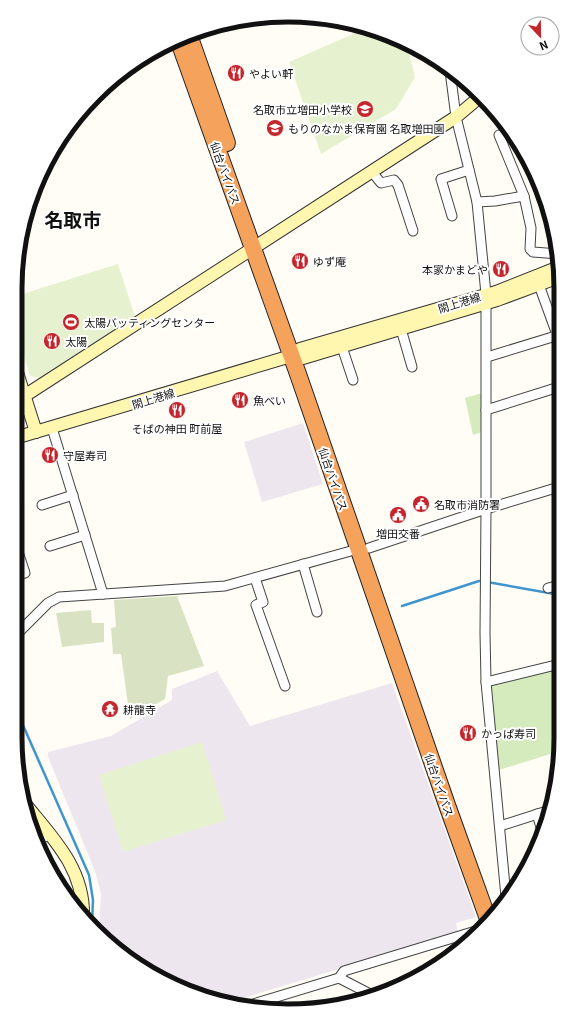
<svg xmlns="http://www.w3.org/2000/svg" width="576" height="1026" viewBox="0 0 576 1026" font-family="Georgia,'Noto Sans JP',serif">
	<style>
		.industrial { fill: #eee6ef }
		.green { fill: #d5ebbd }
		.cemetery { fill: #d9e3c4 }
		.pitch { fill: #e6f2cf }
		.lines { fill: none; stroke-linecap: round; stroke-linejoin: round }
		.stream { stroke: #3f96cf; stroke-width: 2.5 }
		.street-casing { stroke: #444; stroke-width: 11 }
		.secondary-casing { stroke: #333; stroke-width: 14 }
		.highway-casing { stroke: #222; stroke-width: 18 }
		.street { stroke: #fff; stroke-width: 9 }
		.secondary { stroke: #fff6b0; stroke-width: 12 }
		.highway { stroke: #f5a25d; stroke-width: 16 }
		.labels { text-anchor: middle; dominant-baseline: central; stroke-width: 4; stroke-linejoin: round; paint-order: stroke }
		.poi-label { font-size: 11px; fill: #111; stroke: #fff; text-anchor: start }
		.street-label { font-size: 11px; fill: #111; stroke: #fff }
		.town-label { font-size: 19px; font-weight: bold; fill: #111; stroke: #fff }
		.rim { fill: none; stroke: #111; stroke-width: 5 }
	</style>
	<rect width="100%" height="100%" fill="#fffdf5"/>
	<g class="industrial">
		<polygon points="303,423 323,484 262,502 244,442"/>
		<polygon points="217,671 250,726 392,683 476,917 456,923 458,933 227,1003 217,1002 136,965 99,930 101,894 95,871 48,757 48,752 111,736 172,700 172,689"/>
	</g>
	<g class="green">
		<polygon points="482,393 482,432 473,435 465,398"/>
		<polygon points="560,669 560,751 499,770 489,683"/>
	</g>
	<g class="cemetery">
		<polygon points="177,596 204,666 168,676 165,699 130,719 121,654 113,654 111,628 116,627 114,600"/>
		<polygon points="91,610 92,623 104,623 104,642 62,647 56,613"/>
	</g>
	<g class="pitch">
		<polygon points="358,25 376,30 407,44 415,77 396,109 321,154 289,62 353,34 351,27"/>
		<polygon points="118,264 135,317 39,378 30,376 16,328 16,296"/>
		<polygon points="202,742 226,820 123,852 99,775"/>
	</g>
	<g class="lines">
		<g class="stream">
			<polyline points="487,582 560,595"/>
			<polyline points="402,606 479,581"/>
			<polyline points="15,707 89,875 93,900 92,923"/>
		</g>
		<g class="street-casing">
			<g id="street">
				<polyline points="450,71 456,117 477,202 486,294 486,509 485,633 486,682 506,897"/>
				<polyline points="499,135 524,196"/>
				<polyline points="372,172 381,183 394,180 398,185 413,231"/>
				<polyline points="477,202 495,201 524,196 531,228 530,249 533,252 559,254"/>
				<polyline points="452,216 441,179 469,170"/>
				<polyline points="539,285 559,340"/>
				<polyline points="401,329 412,367"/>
				<polyline points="342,347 353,380"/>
				<polyline points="487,357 559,335"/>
				<polyline points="486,410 559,387"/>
				<polyline points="52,428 103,594"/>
				<polyline points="42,505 73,495"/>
				<polyline points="50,546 85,535"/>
				<polyline points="369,548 486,509 559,487"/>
				<polyline points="303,564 317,612"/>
				<polyline points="15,576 25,573 15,543"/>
				<polyline points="255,578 263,602 256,605 285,686"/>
				<polyline points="548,588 560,585"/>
				<polyline points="15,636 48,603 59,597 225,586 358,549"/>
				<polyline points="486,682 560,664"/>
				<polyline points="537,814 543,834"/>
				<polyline points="500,826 550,810"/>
				<polyline points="37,841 50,834"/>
				<polyline points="339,978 372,995"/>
				<polyline points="250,1005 339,978 344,971 479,930"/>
			</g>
		</g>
		<g class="secondary-casing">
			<g id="secondary">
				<polyline points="291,356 303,358 497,300 559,277"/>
				<polyline points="15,366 36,432"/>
				<polyline points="15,402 456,117 481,96"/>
				<polyline points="15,438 291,356 300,349 496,292 559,267"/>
				<path d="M26,805C53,838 84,869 83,915"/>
			</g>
		</g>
		<g class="highway-casing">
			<g id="highway">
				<polyline points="189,35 227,143"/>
				<polyline points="178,39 298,374 447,805 488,919"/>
			</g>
		</g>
		<use href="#street" class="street"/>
		<use href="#secondary" class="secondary"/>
		<use href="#highway" class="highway"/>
	</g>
	<defs>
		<g id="restaurant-disc" transform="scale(0.9)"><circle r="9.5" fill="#c4262e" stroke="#fff"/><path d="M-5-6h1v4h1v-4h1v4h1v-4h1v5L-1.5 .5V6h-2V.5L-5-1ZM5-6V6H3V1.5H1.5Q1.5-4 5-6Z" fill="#fff"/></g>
		<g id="school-disc" transform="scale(0.9)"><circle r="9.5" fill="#c4262e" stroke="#fff"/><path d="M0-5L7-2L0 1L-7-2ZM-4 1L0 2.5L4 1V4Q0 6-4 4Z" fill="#fff"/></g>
		<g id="stadium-disc" transform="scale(0.9)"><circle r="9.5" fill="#c4262e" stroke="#fff"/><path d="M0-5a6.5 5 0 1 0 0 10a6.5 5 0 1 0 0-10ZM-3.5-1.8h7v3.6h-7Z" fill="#fff"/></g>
		<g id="civic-disc" transform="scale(0.9)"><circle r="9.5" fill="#c4262e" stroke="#fff"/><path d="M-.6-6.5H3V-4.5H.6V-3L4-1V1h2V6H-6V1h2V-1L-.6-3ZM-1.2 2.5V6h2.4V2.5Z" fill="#fff"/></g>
		<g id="temple-disc" transform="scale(0.9)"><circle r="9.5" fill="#c4262e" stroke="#fff"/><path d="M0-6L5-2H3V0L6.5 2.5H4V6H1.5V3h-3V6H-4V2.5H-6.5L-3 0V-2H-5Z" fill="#fff"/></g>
	</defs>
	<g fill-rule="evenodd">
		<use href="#restaurant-disc" x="236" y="73"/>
		<use href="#school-disc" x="365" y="109"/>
		<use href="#school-disc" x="275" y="128"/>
		<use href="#restaurant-disc" x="300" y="261"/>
		<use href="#restaurant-disc" x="501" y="269"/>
		<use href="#stadium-disc" x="71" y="322"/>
		<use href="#restaurant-disc" x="52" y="341"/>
		<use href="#restaurant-disc" x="240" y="400"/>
		<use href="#restaurant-disc" x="177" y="410"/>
		<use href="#restaurant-disc" x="50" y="455"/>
		<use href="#civic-disc" x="421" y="504"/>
		<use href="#civic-disc" x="398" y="515"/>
		<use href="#temple-disc" x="110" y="709"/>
		<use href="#restaurant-disc" x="468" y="733"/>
	</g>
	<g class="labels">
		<g class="poi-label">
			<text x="249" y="73">やよい軒</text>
			<text x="352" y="109" text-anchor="end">名取市立増田小学校</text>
			<text x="288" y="128">もりのなかま保育園 名取増田園</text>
			<text x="313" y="261">ゆず庵</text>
			<text x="488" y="269" text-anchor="end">本家かまどや</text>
			<text x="84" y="322">太陽バッティングセンター</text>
			<text x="65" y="341">太陽</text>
			<text x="253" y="400">魚べい</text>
			<text x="177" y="428" text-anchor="middle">そばの神田 町前屋</text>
			<text x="63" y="455">守屋寿司</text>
			<text x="434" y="504">名取市消防署</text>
			<text x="398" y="533" text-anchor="middle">増田交番</text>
			<text x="123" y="709">耕龍寺</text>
			<text x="481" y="733">かっぱ寿司</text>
		</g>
		<g class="street-label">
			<text transform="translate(226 173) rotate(70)">仙台バイパス</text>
			<text transform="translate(459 302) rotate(-17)">閖上港線</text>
			<text transform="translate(153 398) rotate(-17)">閖上港線</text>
			<text transform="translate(334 479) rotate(71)">仙台バイパス</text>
			<text transform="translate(440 785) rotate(71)">仙台バイパス</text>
		</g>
		<g class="town-label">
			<text x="73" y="218">名取市</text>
		</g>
	</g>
	<path d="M0 0H576V1026H0ZM288 22H288A266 266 0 0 1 554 288V738A266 266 0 0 1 288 1004H288A266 266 0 0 1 22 738V288A266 266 0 0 1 288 22Z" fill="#fff" fill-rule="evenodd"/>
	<path class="rim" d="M288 22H288A266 266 0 0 1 554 288V738A266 266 0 0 1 288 1004H288A266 266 0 0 1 22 738V288A266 266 0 0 1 288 22Z"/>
	<g transform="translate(540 36) rotate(158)"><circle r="19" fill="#ffffff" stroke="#a0a0a0"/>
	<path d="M0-3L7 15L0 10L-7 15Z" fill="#c4262e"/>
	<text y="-6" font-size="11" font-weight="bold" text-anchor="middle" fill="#111111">N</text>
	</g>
</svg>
